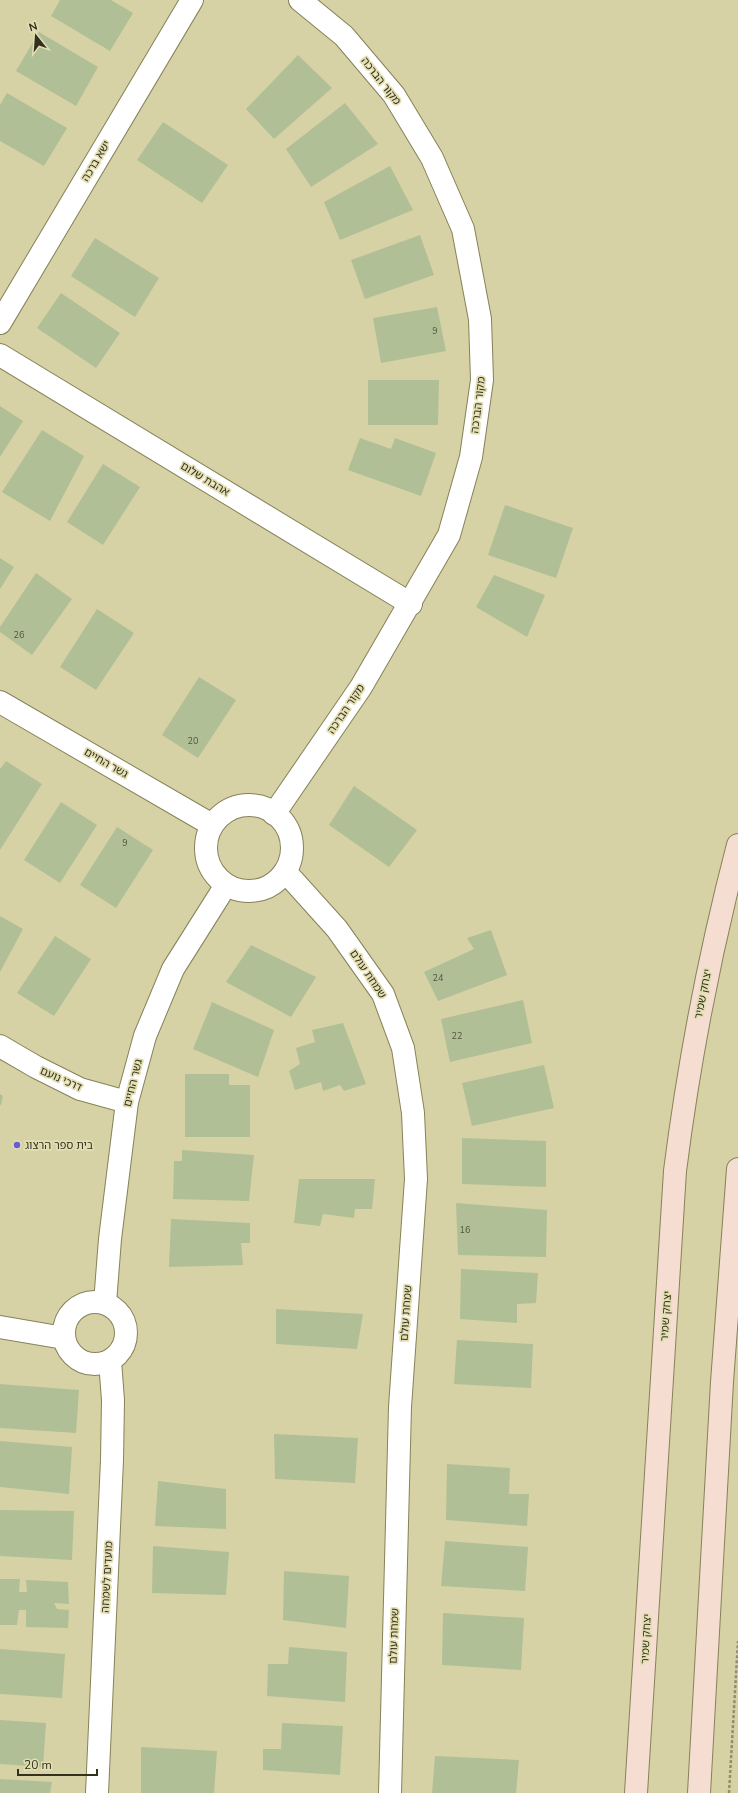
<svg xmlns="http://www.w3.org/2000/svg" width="738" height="1793" viewBox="0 0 738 1793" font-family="'Nunito Sans','Noto Sans Hebrew',sans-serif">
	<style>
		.building { fill: #b1bf96 }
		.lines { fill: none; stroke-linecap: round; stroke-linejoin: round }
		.minor-casing { stroke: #868259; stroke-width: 24 }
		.secondary-casing { stroke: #868259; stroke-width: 24 }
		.path { stroke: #918e6d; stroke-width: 2.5; stroke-dasharray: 3 2; stroke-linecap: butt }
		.minor { stroke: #fff; stroke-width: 22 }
		.secondary { stroke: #f6ddd2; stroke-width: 22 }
		.poi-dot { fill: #695dd6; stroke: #e3dfb2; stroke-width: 1.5 }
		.labels { text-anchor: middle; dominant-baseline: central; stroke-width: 3.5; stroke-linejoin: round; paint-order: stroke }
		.number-label { font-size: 9px; fill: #52543d }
		.street-label { font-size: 11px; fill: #32301f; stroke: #e3dfb2 }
		.poi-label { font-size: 11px; fill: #32301f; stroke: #e3dfb2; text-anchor: start }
	</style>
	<rect width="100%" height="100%" fill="#d6d2a5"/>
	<g class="building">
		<polygon points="60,0 111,0 133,13 110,51 51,16"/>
		<polygon points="39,32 98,67 76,106 16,71"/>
		<polygon points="298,55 332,88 274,139 246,109"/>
		<polygon points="7,93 67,128 44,166 0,141 0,105"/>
		<polygon points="345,103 378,144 311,187 286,149"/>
		<polygon points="163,122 228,165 202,203 137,160"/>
		<polygon points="390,166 413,210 340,240 324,202"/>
		<polygon points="420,235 434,275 365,299 351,260"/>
		<polygon points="95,238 159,278 135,317 71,276"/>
		<polygon points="61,293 120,333 96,368 37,328"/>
		<polygon points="437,307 446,351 381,363 373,318"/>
		<polygon points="368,380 439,380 438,425 368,425"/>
		<polygon points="0,406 23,421 0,457"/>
		<polygon points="42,430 84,456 50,521 2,492"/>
		<polygon points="360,438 391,449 395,438 436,453 421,496 348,470"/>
		<polygon points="103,464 140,487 103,545 67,522"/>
		<polygon points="505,505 573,528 556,578 488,555"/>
		<polygon points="0,558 14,567 0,589"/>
		<polygon points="36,573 72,599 32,655 0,632 0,627"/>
		<polygon points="494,575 545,595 527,637 476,607"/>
		<polygon points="97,609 134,633 96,690 60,667"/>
		<polygon points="199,677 236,700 198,758 162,735"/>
		<polygon points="6,761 42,784 0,850 0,769"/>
		<polygon points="354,786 417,830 389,867 329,825"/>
		<polygon points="61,802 97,825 60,883 24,860"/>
		<polygon points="117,827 153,850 116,908 80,885"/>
		<polygon points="0,916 23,929 0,972"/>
		<polygon points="491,930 507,975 438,1001 424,972 474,949 467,938"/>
		<polygon points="55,936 91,959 54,1016 17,993"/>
		<polygon points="251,945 316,977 291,1017 226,982"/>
		<polygon points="523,1000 532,1043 450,1062 441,1019"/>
		<polygon points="212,1002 274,1030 258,1077 193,1049"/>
		<polygon points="343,1023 366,1084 344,1091 340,1085 323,1091 321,1082 295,1090 289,1071 300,1064 296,1048 315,1042 312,1030"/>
		<polygon points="544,1065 554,1108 472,1126 462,1083"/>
		<polygon points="185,1074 229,1074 229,1085 250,1085 250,1137 185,1137"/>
		<polygon points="0,1094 3,1096 1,1105 0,1105"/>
		<polygon points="462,1138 546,1141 546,1187 462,1184"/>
		<polygon points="182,1150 254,1155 249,1201 173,1199 174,1161 182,1161"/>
		<polygon points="299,1179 375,1179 372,1209 355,1209 354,1218 323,1214 320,1226 294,1223"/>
		<polygon points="456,1203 547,1210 546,1257 458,1255"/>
		<polygon points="171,1219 250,1223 250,1243 241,1243 243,1265 169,1267"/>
		<polygon points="461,1269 538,1273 536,1303 517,1304 517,1323 460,1319"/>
		<polygon points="276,1309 363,1314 357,1349 276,1344"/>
		<polygon points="457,1340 533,1344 531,1388 454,1384"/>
		<polygon points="0,1384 79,1390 76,1433 0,1428"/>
		<polygon points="274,1434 358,1438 355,1483 275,1479"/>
		<polygon points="0,1441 72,1447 69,1494 0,1487"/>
		<polygon points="447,1464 510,1468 509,1494 529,1494 527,1526 446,1520"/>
		<polygon points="158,1481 226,1489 226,1529 155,1526"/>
		<polygon points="0,1510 74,1511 72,1560 0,1556"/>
		<polygon points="445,1541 528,1547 525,1591 441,1586"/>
		<polygon points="153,1546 229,1552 226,1595 152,1593"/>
		<polygon points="284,1571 349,1576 346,1628 283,1620"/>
		<polygon points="0,1579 20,1579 19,1592 27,1592 26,1580 68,1582 69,1604 54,1603 57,1609 69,1610 68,1628 26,1627 26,1610 19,1610 17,1625 0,1625"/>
		<polygon points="443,1613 524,1618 521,1670 442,1665"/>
		<polygon points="289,1647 347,1652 345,1702 267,1696 268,1664 288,1664"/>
		<polygon points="0,1649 65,1654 62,1698 0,1694"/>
		<polygon points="0,1720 46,1723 43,1767 0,1764"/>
		<polygon points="282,1723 343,1726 340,1775 263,1770 263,1749 281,1749"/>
		<polygon points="141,1747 217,1751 214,1793 141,1793"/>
		<polygon points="435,1756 519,1760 516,1793 432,1793"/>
		<polygon points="0,1779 52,1782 50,1793 0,1793"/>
	</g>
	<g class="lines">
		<g class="minor-casing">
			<g id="minor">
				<polyline points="0,323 192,0"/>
				<polyline points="0,355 411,604"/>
				<polyline points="0,702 212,825"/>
				<circle cx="249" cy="848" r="43"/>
				<polyline points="274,814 361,687 449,535 471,457 482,380 480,319 463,229 432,158 394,95 344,36 300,0"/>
				<polyline points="284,873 292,879 337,929 383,994 403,1048 413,1113 416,1179 400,1407 390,1793"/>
				<polyline points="0,1046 36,1067 80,1089 127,1102"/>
				<circle cx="95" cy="1333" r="31"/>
				<polyline points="105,1303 110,1239 127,1102 145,1036 173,969 226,885"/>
				<polyline points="0,1327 64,1338"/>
				<polyline points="97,1793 112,1460 113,1400 110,1361"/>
			</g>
		</g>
		<g class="secondary-casing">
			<g id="secondary">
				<path d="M636,1793L675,1171C689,1061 710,952 738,845"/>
				<polyline points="699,1793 722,1382 738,1169"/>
			</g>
		</g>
		<polyline class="path" points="729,1793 738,1641"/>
		<use href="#minor" class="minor"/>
		<use href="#secondary" class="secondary"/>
	</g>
	<circle class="poi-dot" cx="17" cy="1145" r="4"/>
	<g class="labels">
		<g class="number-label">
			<text x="435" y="331">9</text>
			<text x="19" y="635">26</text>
			<text x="193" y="741">20</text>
			<text x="125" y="843">9</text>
			<text x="438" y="978">24</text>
			<text x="457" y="1036">22</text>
			<text x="465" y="1230">16</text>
		</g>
		<g class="street-label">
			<text transform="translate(381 81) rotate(52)">מקור הברכה</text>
			<text transform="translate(96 161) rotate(-59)">ישא ברכה</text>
			<text transform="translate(478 405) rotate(-83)">מקור הברכה</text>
			<text transform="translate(205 479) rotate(31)">אהבת שלום</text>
			<text transform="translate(346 709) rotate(-56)">מקור הברכה</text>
			<text transform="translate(106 763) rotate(30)">גשר החיים</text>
			<text transform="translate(368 974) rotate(56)">שמחת עולם</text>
			<text transform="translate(703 994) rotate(-79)">יצחק שמיר</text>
			<text transform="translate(61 1079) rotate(24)">דרכי נועם</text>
			<text transform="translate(133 1083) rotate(-76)">גשר החיים</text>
			<text transform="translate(406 1313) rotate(-86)">שמחת עולם</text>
			<text transform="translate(666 1316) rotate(-86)">יצחק שמיר</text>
			<text transform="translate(107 1577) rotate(-87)">מועדים לשמחה</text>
			<text transform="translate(394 1636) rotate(-88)">שמחת עולם</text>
			<text transform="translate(646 1639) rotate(-87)">יצחק שמיר</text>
		</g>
		<g class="poi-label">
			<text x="25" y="1145">בית ספר הרצוג</text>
		</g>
	</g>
	<g transform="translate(36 36) rotate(343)" stroke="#e3dfb2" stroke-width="3" paint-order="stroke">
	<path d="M0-3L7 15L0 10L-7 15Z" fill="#32301f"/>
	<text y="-6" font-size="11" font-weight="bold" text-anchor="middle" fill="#32301f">N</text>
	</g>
	<path d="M18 1769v6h79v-6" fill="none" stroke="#32301f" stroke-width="2"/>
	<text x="24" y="1769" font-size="12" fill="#32301f" stroke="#e3dfb2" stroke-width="3" paint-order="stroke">20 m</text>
</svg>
